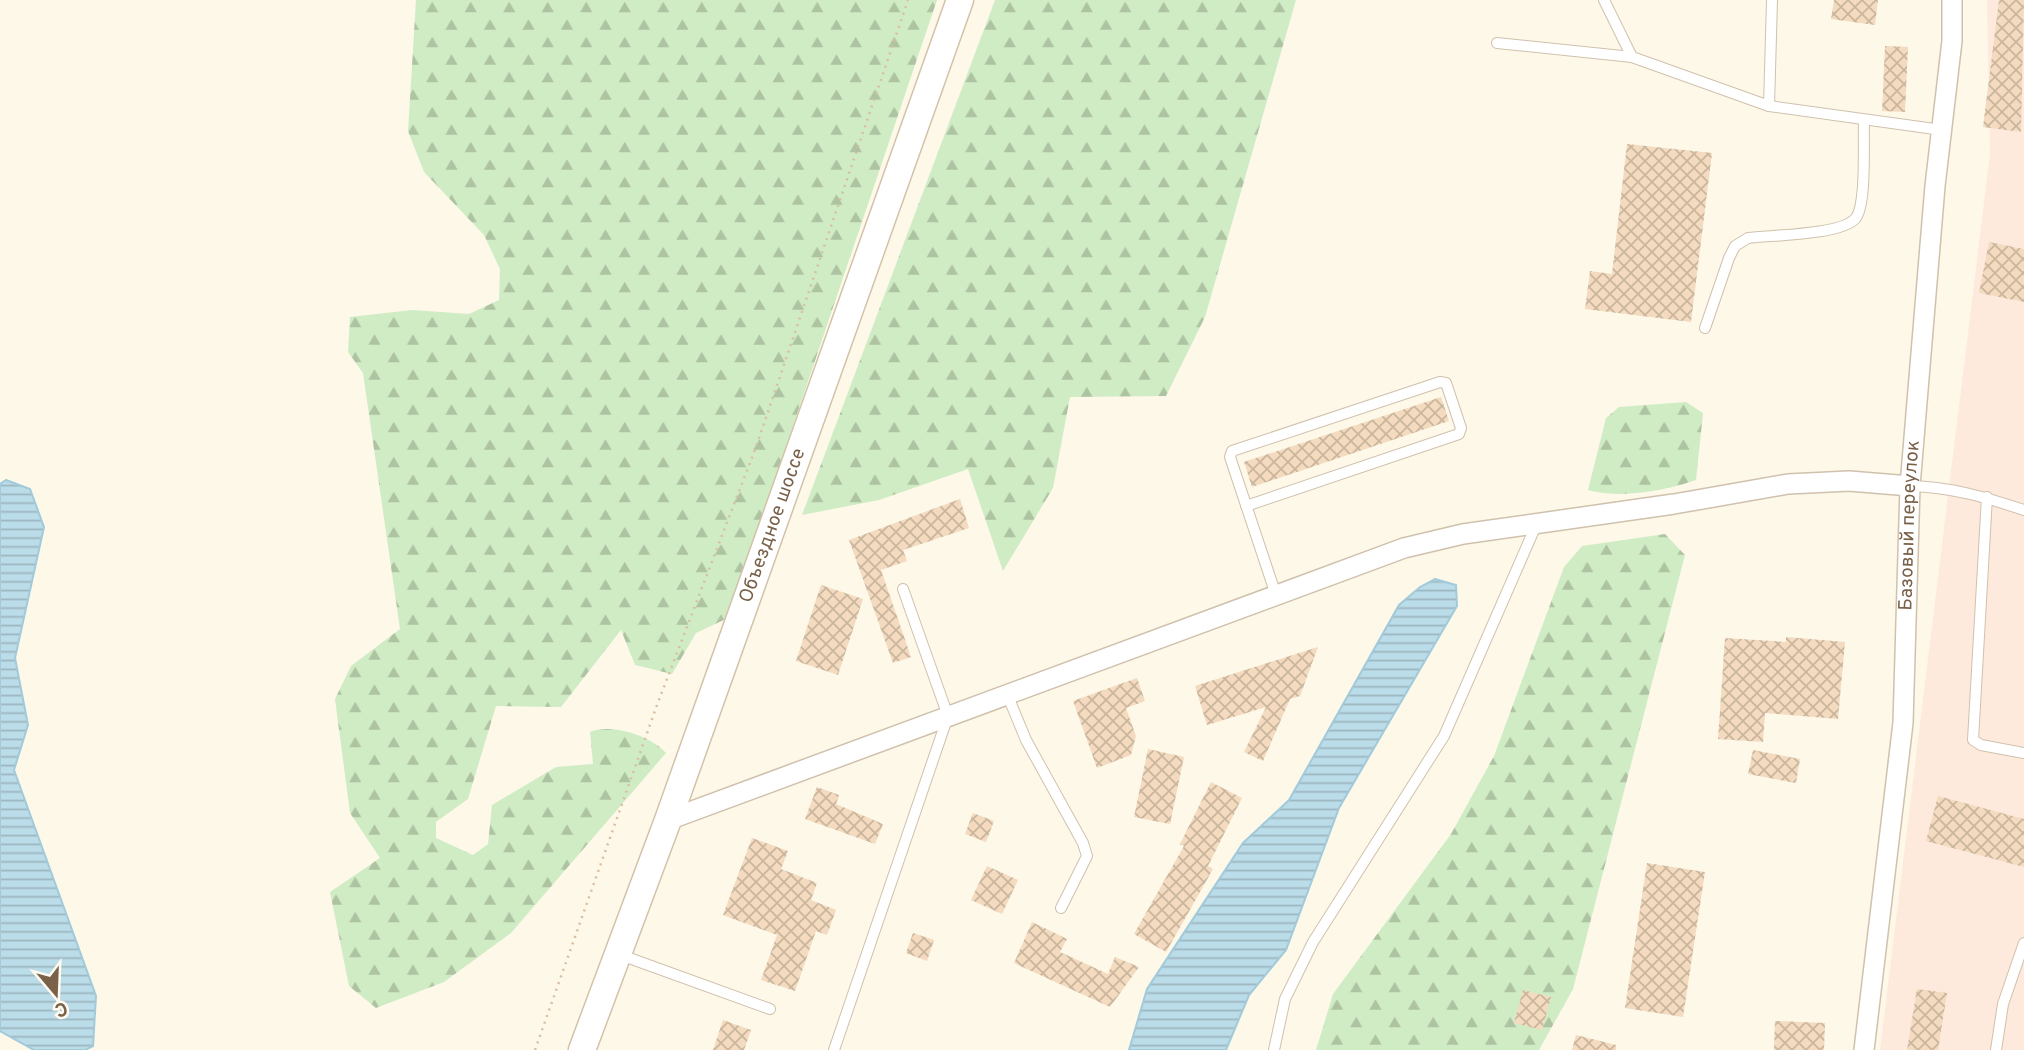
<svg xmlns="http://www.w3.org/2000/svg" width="2024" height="1050" viewBox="0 0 2024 1050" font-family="Overpass,sans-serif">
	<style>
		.commercial { fill: #feeadc }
		.forest { fill: url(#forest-firs) }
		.water { fill: url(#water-rules); stroke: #a1cadb; stroke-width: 2 }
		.building { fill: url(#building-cross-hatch) }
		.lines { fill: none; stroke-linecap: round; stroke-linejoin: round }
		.service-casing { stroke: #d0c1ad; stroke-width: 12 }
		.minor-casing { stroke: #d0c1ad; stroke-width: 22 }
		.secondary-casing { stroke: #d3c2aa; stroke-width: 29 }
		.path { stroke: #dabea1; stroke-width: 2.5; stroke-dasharray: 2 5; stroke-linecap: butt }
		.service { stroke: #fff; stroke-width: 10 }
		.minor { stroke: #fff; stroke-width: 19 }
		.secondary { stroke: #fff; stroke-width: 26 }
		.labels { text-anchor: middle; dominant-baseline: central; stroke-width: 5; stroke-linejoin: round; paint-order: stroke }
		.street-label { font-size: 19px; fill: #79614a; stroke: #fffbf0 }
	</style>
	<defs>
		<pattern id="forest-firs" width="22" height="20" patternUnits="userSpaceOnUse" patternTransform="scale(1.75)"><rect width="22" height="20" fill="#d0ecc5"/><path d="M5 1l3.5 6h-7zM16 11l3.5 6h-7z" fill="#aec3a2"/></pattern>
		<pattern id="water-rules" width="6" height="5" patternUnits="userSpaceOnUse" patternTransform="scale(1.75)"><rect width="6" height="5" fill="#bbdce9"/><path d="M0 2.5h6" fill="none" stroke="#9db6bf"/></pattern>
		<pattern id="building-cross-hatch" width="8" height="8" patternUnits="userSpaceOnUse" patternTransform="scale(1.75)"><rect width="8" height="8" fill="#f4dbbf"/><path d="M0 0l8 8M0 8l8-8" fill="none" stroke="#cab59d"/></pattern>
	</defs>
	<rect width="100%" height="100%" fill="#fdf8e8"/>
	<polygon class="commercial" points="1987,0 2024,0 2024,1050 1880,1050 1990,154"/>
	<g class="forest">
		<path d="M416,0H937L728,618L696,633L672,674L635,665L621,630L561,707L496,706L468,799L436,822V838L473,855L488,844L492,805L556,767L593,764L590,732C612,723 651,736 666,753L511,933L444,982L376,1008L349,986L330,892L380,858L350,813L335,699L351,666L400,629L363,373L348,352L350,317L412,310L469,314L499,300L500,269L484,235L424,172L408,131Z"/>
		<polygon points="995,0 1296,0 1205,317 1166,396 1070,397 1053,488 1003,571 968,469 879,500 802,515"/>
		<path d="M1686,402L1703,413L1696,480C1665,491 1620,499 1588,490L1606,418L1619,407Z"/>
		<polygon points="1665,534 1685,555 1573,989 1539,1050 1316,1050 1333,994 1451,834 1494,756 1564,567 1582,546"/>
	</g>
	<g class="water">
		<polygon points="6,480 30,489 44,527 15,658 28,725 14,770 96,996 93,1046 85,1050 34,1050 0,1031 0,484"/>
		<polygon points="1435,579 1456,585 1457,606 1339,808 1286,950 1249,995 1226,1050 1129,1050 1147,989 1243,843 1289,800 1399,605 1420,587"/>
	</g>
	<g class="building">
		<polygon points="1834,0 1878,0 1875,25 1831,19"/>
		<polygon points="1999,0 2024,0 2021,132 1983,127"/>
		<polygon points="1885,46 1908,47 1905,112 1882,111"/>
		<polygon points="1627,144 1712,153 1691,322 1585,309 1590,271 1612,274"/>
		<polygon points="1989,242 2024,249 2024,302 1979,293"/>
		<polygon points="1441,397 1449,421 1252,487 1244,462"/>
		<polygon points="960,499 969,528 903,550 907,561 881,570 911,657 893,663 849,540"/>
		<polygon points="821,585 863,599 838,675 796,661"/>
		<polygon points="1786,637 1845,642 1838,719 1765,713 1763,742 1718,739 1725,638 1786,642"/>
		<polygon points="1318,647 1300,696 1290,699 1263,761 1244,752 1266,707 1207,725 1195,686"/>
		<polygon points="1137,678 1145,701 1126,708 1136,736 1131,755 1097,768 1073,701"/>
		<polygon points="1148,749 1184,757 1170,824 1134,817"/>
		<polygon points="1753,750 1800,759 1796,783 1748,774"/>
		<polygon points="1211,782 1242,798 1208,866 1213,869 1166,952 1134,934 1184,846 1180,844"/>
		<polygon points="817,787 839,795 836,804 883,824 875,844 805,819"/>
		<polygon points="1938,796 2024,819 2024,867 1926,841"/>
		<polygon points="973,813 994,821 986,842 965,834"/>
		<polygon points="752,838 788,851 781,869 817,883 811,900 836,910 827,935 816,931 795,991 761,980 777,935 723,915"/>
		<polygon points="1647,863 1705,872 1683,1017 1625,1008"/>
		<polygon points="987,866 1018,880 1002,914 971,900"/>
		<polygon points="1032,922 1067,939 1060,952 1108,974 1115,957 1139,967 1110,1007 1014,963"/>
		<polygon points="913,933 934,940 927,961 906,953"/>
		<polygon points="1917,989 1947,993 1938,1050 1907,1050"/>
		<polygon points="1523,990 1551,997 1542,1030 1514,1023"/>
		<polygon points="723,1020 751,1030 744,1050 713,1050"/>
		<polygon points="1775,1021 1825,1023 1824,1050 1774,1050"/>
		<polygon points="1576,1035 1616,1045 1616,1050 1572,1050"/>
	</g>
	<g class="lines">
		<g class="service-casing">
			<g id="service">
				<polyline points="1604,0 1632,57"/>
				<polyline points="1497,43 1632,57 1769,106 1942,130"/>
				<polyline points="1769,106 1772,0"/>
				<path d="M1705,328L1729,258L1735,246L1748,238C1771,235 1840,235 1855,219C1867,206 1863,141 1864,121"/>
				<path d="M1910,486C1951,487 1985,497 2024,510"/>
				<polyline points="1987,497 1973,740 1981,745 2024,753"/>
				<polyline points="1246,506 1459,434 1461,428 1446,383 1440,382 1232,451 1230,457 1276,595"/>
				<polyline points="1007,694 1026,740 1083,843 1087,856 1061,908"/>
				<polyline points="618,954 770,1009"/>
				<polyline points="834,1050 948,716 903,589"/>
				<polyline points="1274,1050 1285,999 1313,942 1444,736 1537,523"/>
				<polyline points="1996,1050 2003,1004 2024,943"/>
			</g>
		</g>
		<g class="minor-casing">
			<g id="minor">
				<polyline points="668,820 1404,548 1463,534 1674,504 1788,484 1849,481 1910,486"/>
				<path id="s1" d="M1864,1050L1903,723L1910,486L1935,186L1952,41V0"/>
			</g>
		</g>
		<g class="secondary-casing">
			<g id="secondary">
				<path id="s2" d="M582,1050L668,820L960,0"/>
			</g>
		</g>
		<polyline class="path" points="535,1050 657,705 756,447 908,0"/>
		<use href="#service" class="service"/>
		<use href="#minor" class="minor"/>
		<use href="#secondary" class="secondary"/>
	</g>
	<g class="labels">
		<g class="street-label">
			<text stroke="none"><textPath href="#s1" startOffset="527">Базовый переулок</textPath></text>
			<text stroke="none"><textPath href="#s2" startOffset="558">Объездное шоссе</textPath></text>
		</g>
	</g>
	<g transform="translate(56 994) rotate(161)" stroke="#fffbf0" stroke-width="5" paint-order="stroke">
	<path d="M0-5L12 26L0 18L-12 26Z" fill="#79614a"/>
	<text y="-10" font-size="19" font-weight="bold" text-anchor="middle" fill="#79614a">С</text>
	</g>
</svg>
